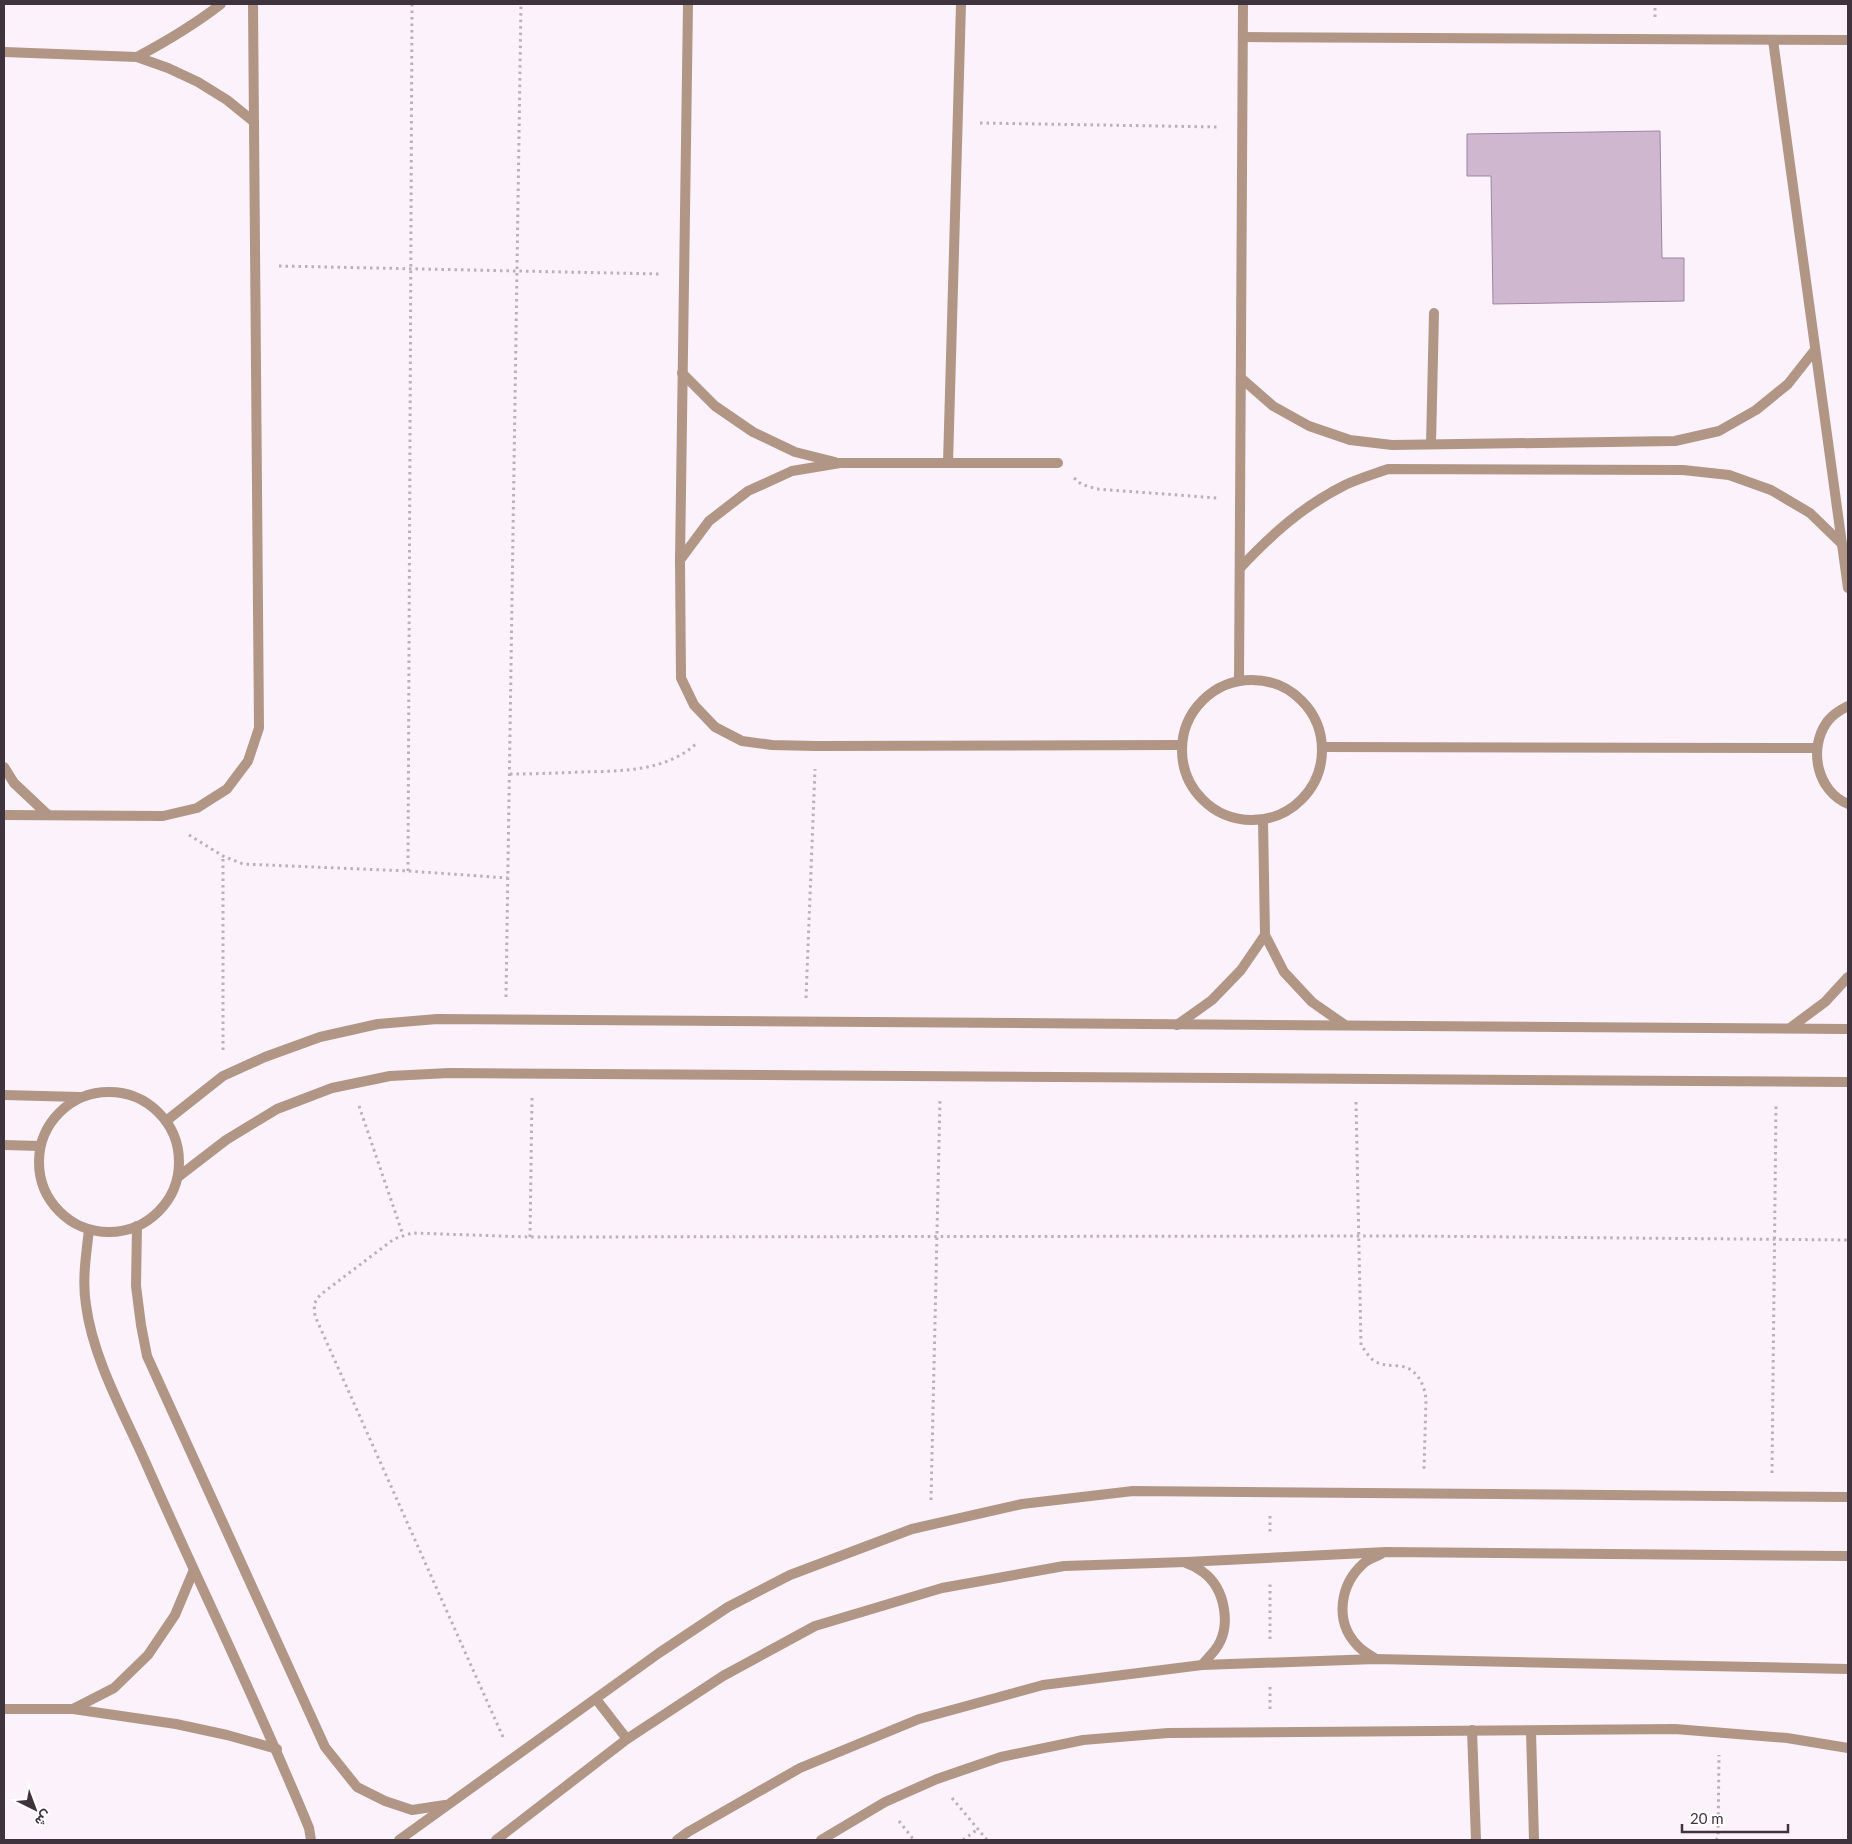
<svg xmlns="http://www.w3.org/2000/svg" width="1852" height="1844" viewBox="0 0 1852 1844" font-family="Lato,Vazirmatn,sans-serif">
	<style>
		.building { fill: #d0b7d0; stroke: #9d859d }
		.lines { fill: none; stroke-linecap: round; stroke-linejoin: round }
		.path { stroke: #bab0ba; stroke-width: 3; stroke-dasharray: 2.5 4; stroke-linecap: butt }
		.minor { stroke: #b19685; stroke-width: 10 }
	</style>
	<rect width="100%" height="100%" fill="#fcf2fc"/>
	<polygon class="building" points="1660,131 1662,258 1684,258 1684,301 1493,304 1491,176 1467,176 1467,134"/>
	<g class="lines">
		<g class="path">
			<polyline points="1655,17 1655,4"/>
			<polyline points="980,123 1219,127"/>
			<polyline points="279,266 660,274"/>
			<polyline points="1074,478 1081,484 1097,489 1217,498"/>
			<path d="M510,774C533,774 556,773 580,772C620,771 666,772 697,743"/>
			<polyline points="189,835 223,856 243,864 408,871 508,878"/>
			<polyline points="408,871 412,4"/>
			<polyline points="506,997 521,4"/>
			<polyline points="806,998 815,769"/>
			<polyline points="223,1050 223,856"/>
			<path d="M1356,1102L1361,1345C1365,1350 1368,1356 1373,1360C1381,1366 1390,1365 1400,1366C1417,1368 1425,1385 1426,1400L1424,1469"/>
			<polyline points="359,1106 403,1235"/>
			<polyline points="530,1237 532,1097"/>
			<polyline points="1772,1473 1776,1105"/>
			<polyline points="931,1500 940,1099"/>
			<polyline points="1270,1516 1270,1534"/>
			<polyline points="1270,1639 1270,1581"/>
			<polyline points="1270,1709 1270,1686"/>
			<polyline points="503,1737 315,1316 314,1304 320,1295 394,1239 412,1233 530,1237 1408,1236 1848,1240"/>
			<polyline points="952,1798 987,1840"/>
			<polyline points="899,1821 914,1840"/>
			<polyline points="963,1840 978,1829"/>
			<polyline points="1716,1840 1718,1838 1719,1755"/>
		</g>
		<g class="minor">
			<polyline points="688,4 680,560 681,678 694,705 715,727 742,741 772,745 816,746 1181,745"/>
			<polyline points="1243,37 1848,40"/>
			<polyline points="1773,40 1848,588"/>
			<polyline points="4,52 137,57 168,68 198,82 227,100 253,121"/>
			<path d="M137,57C167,41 194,25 221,4"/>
			<polyline points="682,373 715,406 753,432 795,452 835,462"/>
			<polyline points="1241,378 1273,406 1309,426 1350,440 1392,445 1675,441 1719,431 1756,410 1788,384 1814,351"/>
			<polyline points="1431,444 1434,313"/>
			<polyline points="948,463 961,4"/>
			<polyline points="680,560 709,521 748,491 792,471 840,463 1058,463"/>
			<path d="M1240,568C1272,534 1303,506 1345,485C1358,479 1374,474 1388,469L1683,470L1729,475L1771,490L1810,513L1842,544"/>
			<circle cx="1252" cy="750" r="70"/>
			<polyline points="1239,681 1243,4"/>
			<path d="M1848,706C1840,710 1832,715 1827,722C1808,749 1817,791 1848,804"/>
			<polyline points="1323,747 1817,748"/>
			<polyline points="4,767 14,783 48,815"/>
			<polyline points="4,815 163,816 197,808 227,789 248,761 259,728 253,4"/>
			<polyline points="1263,820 1265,935 1284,972 1312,1002 1345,1025"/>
			<polyline points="1177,1025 1212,1000 1241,970 1265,935"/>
			<polyline points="1790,1028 1825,1002 1848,977"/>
			<circle cx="109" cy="1162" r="70"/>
			<polyline points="4,1095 80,1097"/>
			<polyline points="166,1121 223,1076 265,1057 320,1037 378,1024 437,1019 1848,1029"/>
			<polyline points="4,1145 40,1146"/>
			<polyline points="178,1177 226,1140 277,1109 332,1088 390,1076 449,1073 1848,1082"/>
			<polyline points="137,1226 136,1286 141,1325 147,1356 325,1747 357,1787 385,1801 412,1810 445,1805"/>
			<path d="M89,1230C86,1255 82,1281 86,1305C93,1360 126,1417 148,1468C201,1588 259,1706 309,1828L311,1840"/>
			<path d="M1186,1563C1192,1565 1198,1568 1203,1572C1226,1589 1232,1628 1215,1650C1211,1655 1206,1660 1202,1665"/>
			<path d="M1376,1659C1370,1655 1362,1651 1357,1645C1334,1621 1340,1584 1364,1563C1368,1559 1375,1557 1381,1554"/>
			<polyline points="596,1699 627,1739"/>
			<polyline points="4,1709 73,1709 176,1724 227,1735 277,1749"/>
			<polyline points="73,1709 114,1688 148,1655 175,1615 193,1572"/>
			<polyline points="1472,1730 1476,1840"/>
			<polyline points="1531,1731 1534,1840"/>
			<polyline points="399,1840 659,1653 728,1607 790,1575 912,1529 1022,1504 1133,1491 1848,1497"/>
			<polyline points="496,1840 627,1739 723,1676 815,1626 942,1588 1064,1566 1186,1562 1386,1552 1848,1556"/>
			<polyline points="677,1840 688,1832 800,1768 919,1719 1043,1685 1202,1665 1376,1659 1848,1669"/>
			<polyline points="821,1840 885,1802 937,1779 1001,1757 1083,1740 1168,1733 1675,1729 1787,1738 1848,1748"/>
		</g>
	</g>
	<rect width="1852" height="1844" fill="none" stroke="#3f343e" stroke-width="10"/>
	<g transform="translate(35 1809) rotate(138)" stroke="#ffffff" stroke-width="4" paint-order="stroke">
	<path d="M0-4L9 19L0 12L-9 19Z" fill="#3f343e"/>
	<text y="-8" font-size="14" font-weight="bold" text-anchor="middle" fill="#3f343e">ش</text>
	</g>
	<path d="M1682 1824v8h106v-8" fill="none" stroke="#3f343e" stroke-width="2.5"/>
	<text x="1690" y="1824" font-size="15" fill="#3f343e" stroke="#ffffff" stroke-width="4" paint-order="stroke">20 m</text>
</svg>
